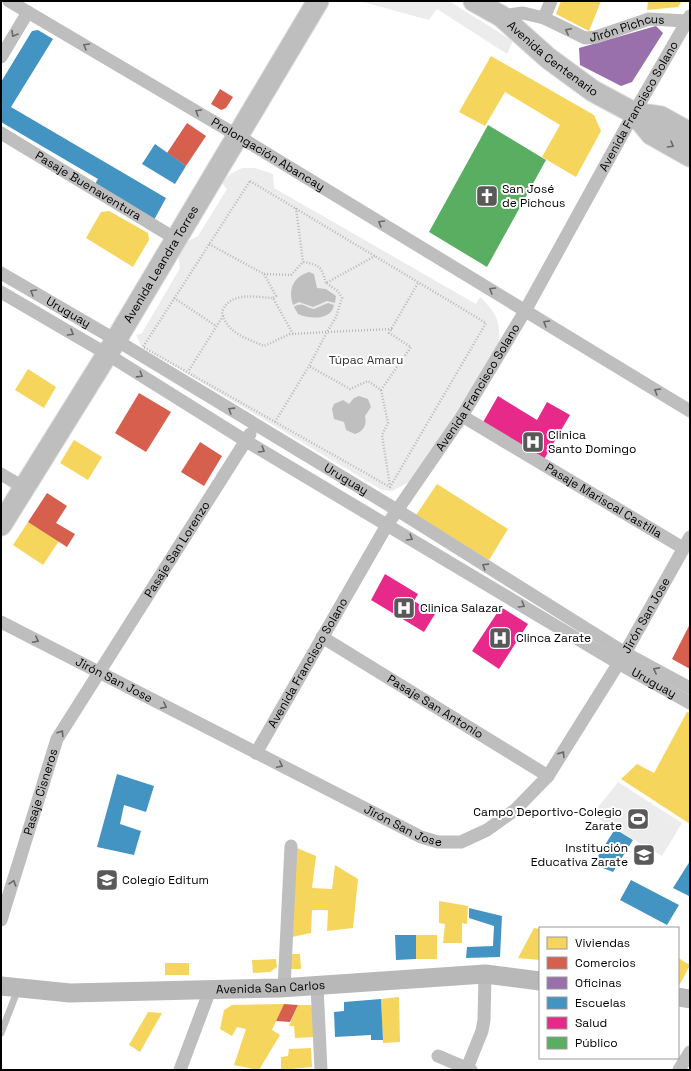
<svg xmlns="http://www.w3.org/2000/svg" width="691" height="1071" viewBox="0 0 691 1071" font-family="'Space Grotesk',sans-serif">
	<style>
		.green { fill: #ececec }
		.water { fill: #bfbfbf }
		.homes { fill: #f6d55c }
		.shops { fill: #d6604d }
		.offices { fill: #9970ab }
		.schools { fill: #4393c3 }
		.health { fill: #e7298a }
		.public { fill: #5aae61 }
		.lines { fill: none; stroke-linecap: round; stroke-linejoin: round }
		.primary-casing { stroke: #dbdbdb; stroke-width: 23 }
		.path { stroke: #b9b9b9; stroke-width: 2.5; stroke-dasharray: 1 2; stroke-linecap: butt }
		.lane { stroke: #bebebe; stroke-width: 7 }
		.street { stroke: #bebebe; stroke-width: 13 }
		.secondary { stroke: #b8b8b8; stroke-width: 19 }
		.primary { stroke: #bebebe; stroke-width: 21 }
		.oneway { stroke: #686868 }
		.labels { text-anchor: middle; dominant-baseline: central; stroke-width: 4; stroke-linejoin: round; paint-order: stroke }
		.street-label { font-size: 12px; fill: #000; stroke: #fff }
		.poi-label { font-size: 12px; fill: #000; stroke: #fff; text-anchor: start }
		.park-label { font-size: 12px; fill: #333; stroke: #fff }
	</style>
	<rect width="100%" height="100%" fill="#fff"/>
	<g class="green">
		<polygon points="359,1 449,1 513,41 507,54 437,9 429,20"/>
		<path d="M242,168H255L273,174L274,188L476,304L480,297C499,316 500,321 499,347L411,481L392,491L382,490L142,347L136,335L142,333L180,268L178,254L186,242L198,236L227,189L222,183L230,174Z"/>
		<polygon points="618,782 682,823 662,856 592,815"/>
	</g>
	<g class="water">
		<path d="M309,272L314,274L317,288L326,289L336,296L335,303L327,301L313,307L299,302L293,305C288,289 293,277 309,272Z"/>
		<path d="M328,303L334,305C331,321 309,319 298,314L294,307C302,301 306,308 314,309Z"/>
		<path d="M359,396L368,399L371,407L365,416C367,425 364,431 355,434L346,430L344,422L334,419L332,409L334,404L343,400L349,404L354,398Z"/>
	</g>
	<g class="homes">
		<polygon points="561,1 601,1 589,31 556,14"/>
		<polygon points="648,1 682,1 678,7 647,10"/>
		<polygon points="491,56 594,115 601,131 576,177 542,157 560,125 505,92 485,126 459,112"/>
		<polygon points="109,211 148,233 149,240 133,267 86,238 101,212"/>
		<polygon points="28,369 56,387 44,408 15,390"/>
		<polygon points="74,440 102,457 88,480 60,463"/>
		<polygon points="437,484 508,529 489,560 416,515"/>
		<polygon points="28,522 59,541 43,565 13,545"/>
		<polygon points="687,712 690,713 690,824 621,779 637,764 654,773"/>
		<polygon points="292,846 316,856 312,888 332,889 335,865 358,879 353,928 327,931 328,910 312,910 311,933 287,938"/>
		<polygon points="439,901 468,906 467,924 462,923 462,943 443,943 445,924 439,923"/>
		<polygon points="534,928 540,929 540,960 518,958"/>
		<rect x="416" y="935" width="21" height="24"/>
		<polygon points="287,954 300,954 301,969 291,969"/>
		<polygon points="678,958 690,965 680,984 678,984"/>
		<polygon points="276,959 277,967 270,972 253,973 252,960"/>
		<rect x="165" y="963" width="24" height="12"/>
		<polygon points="399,997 400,1042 383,1043 381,999"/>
		<polygon points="284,1004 272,1030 280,1035 259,1070 234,1065 246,1029 237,1027 232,1036 220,1029 224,1010 232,1005"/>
		<polygon points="298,1005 313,1005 315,1037 295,1038 294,1026 289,1026"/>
		<polygon points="148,1012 162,1013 140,1052 129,1045"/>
		<polygon points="311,1048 312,1067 281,1070 281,1057 288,1056 289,1049"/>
	</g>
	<g class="shops">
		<polygon points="220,89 233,97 226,108 221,110 211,104"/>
		<polygon points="187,123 206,136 186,166 167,153"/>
		<polygon points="139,393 171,412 146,452 115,433"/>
		<polygon points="200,442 222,456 204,486 181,472"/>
		<polygon points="47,493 67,506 56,523 75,534 67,547 28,522"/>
		<polygon points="690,624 690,669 672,659"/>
		<polygon points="284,1004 298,1005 290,1022 276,1021"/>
	</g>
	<polygon class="offices" points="656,26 663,33 632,82 621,86 580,65 579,48"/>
	<g class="schools">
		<polygon points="38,30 53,39 11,107 166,198 154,220 95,184 98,179 1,122 1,82 32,31"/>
		<polygon points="155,144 186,166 175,184 142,164"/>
		<polygon points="117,774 154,786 146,812 124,805 120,824 141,831 134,855 97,847"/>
		<polygon points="615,829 633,840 613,872 593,864"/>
		<polygon points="690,861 690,894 689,896 673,888"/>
		<polygon points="631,880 679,905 667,925 620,900"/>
		<polygon points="469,908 502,916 500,957 466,958 467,947 493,946 494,926 469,918"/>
		<polygon points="395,935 416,935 416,959 396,960"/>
		<polygon points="381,999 383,1040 371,1040 371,1035 335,1037 334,1012 344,1011 344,1002"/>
	</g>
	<g class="health">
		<polygon points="498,396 537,420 547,402 570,415 543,461 482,424"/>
		<polygon points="385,574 418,594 414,601 435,614 424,632 371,600"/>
		<polygon points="501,607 528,624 499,669 472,651"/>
	</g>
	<polygon class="public" points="488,125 546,160 487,267 429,232"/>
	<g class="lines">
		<g class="primary-casing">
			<g id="primary">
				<path id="s12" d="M474,1L501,16L548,58L593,91L634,113L651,134L690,156"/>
				<polyline points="634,113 661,117 690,133"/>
				<path id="s13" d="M1,525L116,340L318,1"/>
			</g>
		</g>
		<g class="path">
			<polygon points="250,181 486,323 390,487 143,347"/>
			<polyline points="296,208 303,262"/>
			<polyline points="209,244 264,274 276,296 273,298"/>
			<path d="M264,274L291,275L303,262C321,265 321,267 326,283"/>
			<polyline points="174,298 216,326"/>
			<polyline points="392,329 327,332 309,366 350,389 368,381 381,390 411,347 389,333 418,283"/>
			<path d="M293,334L273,298C255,297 230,291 222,312C226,333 246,338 264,346L290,334H293L327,332L336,317L342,298L338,291L326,283L375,256"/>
			<polyline points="189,370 223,316"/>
			<polyline points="381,390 388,423 382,435 390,486"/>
			<polyline points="275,422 309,366"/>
		</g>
		<polyline class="lane" points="1,1033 18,989"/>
		<g class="street">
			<path id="s1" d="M9,1L238,136L690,411"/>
			<path id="s2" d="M501,16L523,13L544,18L585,38L596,37L649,19L687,21"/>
			<polyline points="544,18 551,1"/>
			<polyline points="1,57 28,12"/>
			<path id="s3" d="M1,133L176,239"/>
			<path id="s4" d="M1,273L116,340L397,510L625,653L690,688"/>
			<path id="s5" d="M1,292L107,354L246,441L618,663L690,703"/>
			<path id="s6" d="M462,416L683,548"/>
			<polyline points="1,474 23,487"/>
			<path id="s7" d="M1,622L421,837L438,842H461L487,830L515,810L548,776L625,653L690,537"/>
			<path id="s8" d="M322,637L548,776"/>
			<path id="s9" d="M256,753L387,525L462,416L525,311L634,113L690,16"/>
			<path id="s10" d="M1,920L57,739L250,434"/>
			<polyline points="317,986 321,1070"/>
			<polyline points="284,988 291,846"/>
			<polyline points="438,1056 471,1070"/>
			<polyline points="467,1068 482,1031 484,1020 485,974"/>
			<polyline points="180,1070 210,990"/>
			<polyline points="679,1070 690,1052"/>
		</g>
		<g class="secondary">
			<path id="s11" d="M1,986L70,993L280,988L485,974L540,981"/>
			<polyline points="678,997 690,999"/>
		</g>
		<use href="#primary" class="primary"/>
	</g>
	<defs><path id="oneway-chevron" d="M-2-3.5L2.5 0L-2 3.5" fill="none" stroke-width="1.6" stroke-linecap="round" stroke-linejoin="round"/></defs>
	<g class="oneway">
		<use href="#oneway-chevron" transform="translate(568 31) rotate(-153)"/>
		<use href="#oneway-chevron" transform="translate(14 34) rotate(121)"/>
		<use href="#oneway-chevron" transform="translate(86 46) rotate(-150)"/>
		<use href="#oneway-chevron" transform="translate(198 112) rotate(-150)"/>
		<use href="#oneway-chevron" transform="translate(671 145) rotate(30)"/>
		<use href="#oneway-chevron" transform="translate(381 223) rotate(-149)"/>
		<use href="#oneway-chevron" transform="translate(492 290) rotate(-149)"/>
		<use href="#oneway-chevron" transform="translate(33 292) rotate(-150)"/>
		<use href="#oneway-chevron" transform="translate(546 323) rotate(-149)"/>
		<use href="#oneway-chevron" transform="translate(71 333) rotate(30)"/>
		<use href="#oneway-chevron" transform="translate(140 375) rotate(32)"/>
		<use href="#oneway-chevron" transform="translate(657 391) rotate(-149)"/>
		<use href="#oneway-chevron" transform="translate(231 410) rotate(-148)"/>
		<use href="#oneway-chevron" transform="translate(262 450) rotate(31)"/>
		<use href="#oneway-chevron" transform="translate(410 538) rotate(31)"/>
		<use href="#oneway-chevron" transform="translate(485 566) rotate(-148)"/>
		<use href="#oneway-chevron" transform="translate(522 605) rotate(31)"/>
		<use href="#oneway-chevron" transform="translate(36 640) rotate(27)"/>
		<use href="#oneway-chevron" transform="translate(656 670) rotate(-152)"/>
		<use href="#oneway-chevron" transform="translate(164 706) rotate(27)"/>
		<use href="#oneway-chevron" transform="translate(61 733) rotate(-57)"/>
		<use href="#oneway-chevron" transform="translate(562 754) rotate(-58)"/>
		<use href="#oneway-chevron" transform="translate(280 765) rotate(27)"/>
		<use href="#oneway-chevron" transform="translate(13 883) rotate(-73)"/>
	</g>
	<defs>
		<g id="church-square" transform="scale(1.15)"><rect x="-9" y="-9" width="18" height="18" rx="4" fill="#595959" stroke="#fff"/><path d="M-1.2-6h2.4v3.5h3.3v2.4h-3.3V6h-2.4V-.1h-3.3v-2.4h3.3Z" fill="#fff"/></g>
		<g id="hospital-square" transform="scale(1.15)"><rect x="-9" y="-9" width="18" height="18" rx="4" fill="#595959" stroke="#fff"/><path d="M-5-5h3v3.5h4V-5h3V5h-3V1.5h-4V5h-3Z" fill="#fff"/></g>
		<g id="stadium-square" transform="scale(1.15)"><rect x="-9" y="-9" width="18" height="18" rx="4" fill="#595959" stroke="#fff"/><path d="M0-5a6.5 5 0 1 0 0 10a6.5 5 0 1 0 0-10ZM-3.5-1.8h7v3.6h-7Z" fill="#fff"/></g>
		<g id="school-square" transform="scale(1.15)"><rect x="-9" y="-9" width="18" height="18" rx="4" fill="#595959" stroke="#fff"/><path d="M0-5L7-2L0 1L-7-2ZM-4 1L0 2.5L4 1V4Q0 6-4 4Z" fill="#fff"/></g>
	</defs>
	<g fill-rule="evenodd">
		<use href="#church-square" x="487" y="196"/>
		<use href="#hospital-square" x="533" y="442"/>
		<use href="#hospital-square" x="404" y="608"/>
		<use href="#hospital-square" x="500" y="638"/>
		<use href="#stadium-square" x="638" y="819"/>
		<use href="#school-square" x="644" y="855"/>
		<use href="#school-square" x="107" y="880"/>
	</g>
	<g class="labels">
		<g class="street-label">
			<text stroke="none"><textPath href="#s2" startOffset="133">Jirón Pichcus</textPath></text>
			<text stroke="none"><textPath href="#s12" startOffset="98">Avenida Centenario</textPath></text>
			<text stroke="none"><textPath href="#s9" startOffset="752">Avenida Francisco Solano</textPath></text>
			<text stroke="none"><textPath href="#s1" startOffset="301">Prolongación Abancay</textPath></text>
			<text stroke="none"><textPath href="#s3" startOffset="102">Pasaje Buenaventura</textPath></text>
			<text stroke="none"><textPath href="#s13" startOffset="306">Avenida Leandra Torres</textPath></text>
			<text stroke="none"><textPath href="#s4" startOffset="78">Uruguay</textPath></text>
			<text stroke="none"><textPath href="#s9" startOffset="428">Avenida Francisco Solano</textPath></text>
			<text stroke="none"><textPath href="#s4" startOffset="402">Uruguay</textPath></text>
			<text stroke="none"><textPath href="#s6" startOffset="165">Pasaje Mariscal Castilla</textPath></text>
			<text stroke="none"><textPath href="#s10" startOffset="414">Pasaje San Lorenzo</textPath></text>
			<text stroke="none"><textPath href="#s7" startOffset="811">Jirón San Jose</textPath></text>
			<text stroke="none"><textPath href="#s9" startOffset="104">Avenida Francisco Solano</textPath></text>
			<text stroke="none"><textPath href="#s7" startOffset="127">Jirón San Jose</textPath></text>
			<text stroke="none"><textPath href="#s5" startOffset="761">Uruguay</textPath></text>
			<text stroke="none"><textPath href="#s8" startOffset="133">Pasaje San Antonio</textPath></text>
			<text stroke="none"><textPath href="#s10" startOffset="134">Pasaje Cisneros</textPath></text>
			<text stroke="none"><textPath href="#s7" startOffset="451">Jirón San Jose</textPath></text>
			<text stroke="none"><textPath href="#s11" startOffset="270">Avenida San Carlos</textPath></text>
		</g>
		<g class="poi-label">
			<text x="502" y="189">San José<tspan x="502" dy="14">de Pichcus</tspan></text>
			<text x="548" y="435">Clinica<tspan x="548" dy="14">Santo Domingo</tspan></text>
			<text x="420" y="608">Clinica Salazar</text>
			<text x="516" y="638">Clinca Zarate</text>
			<text x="622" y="812" text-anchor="end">Campo Deportivo-Colegio<tspan x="622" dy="14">Zarate</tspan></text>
			<text x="628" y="848" text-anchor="end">Institución<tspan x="628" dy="14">Educativa Zarate</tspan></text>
			<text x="122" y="880">Colegío Editum</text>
		</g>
		<g class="park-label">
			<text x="366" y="360">Túpac Amaru</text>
		</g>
	</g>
	<rect width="691" height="1071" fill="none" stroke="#000000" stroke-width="4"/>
	<rect x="539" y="927" width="140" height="132" fill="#ffffff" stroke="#999999"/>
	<rect x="547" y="937" width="20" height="12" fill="#f6d55c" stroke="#999999"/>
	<text x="575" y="947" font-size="12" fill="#000000">Viviendas</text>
	<rect x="547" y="957" width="20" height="12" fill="#d6604d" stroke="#999999"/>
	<text x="575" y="967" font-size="12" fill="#000000">Comercios</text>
	<rect x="547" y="977" width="20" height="12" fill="#9970ab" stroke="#999999"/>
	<text x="575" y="987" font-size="12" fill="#000000">Oficinas</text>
	<rect x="547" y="997" width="20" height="12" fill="#4393c3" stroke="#999999"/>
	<text x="575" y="1007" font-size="12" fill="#000000">Escuelas</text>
	<rect x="547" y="1017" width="20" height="12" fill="#e7298a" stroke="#999999"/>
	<text x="575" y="1027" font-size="12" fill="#000000">Salud</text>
	<rect x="547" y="1037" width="20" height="12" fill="#5aae61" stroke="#999999"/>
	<text x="575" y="1047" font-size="12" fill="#000000">Público</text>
</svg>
